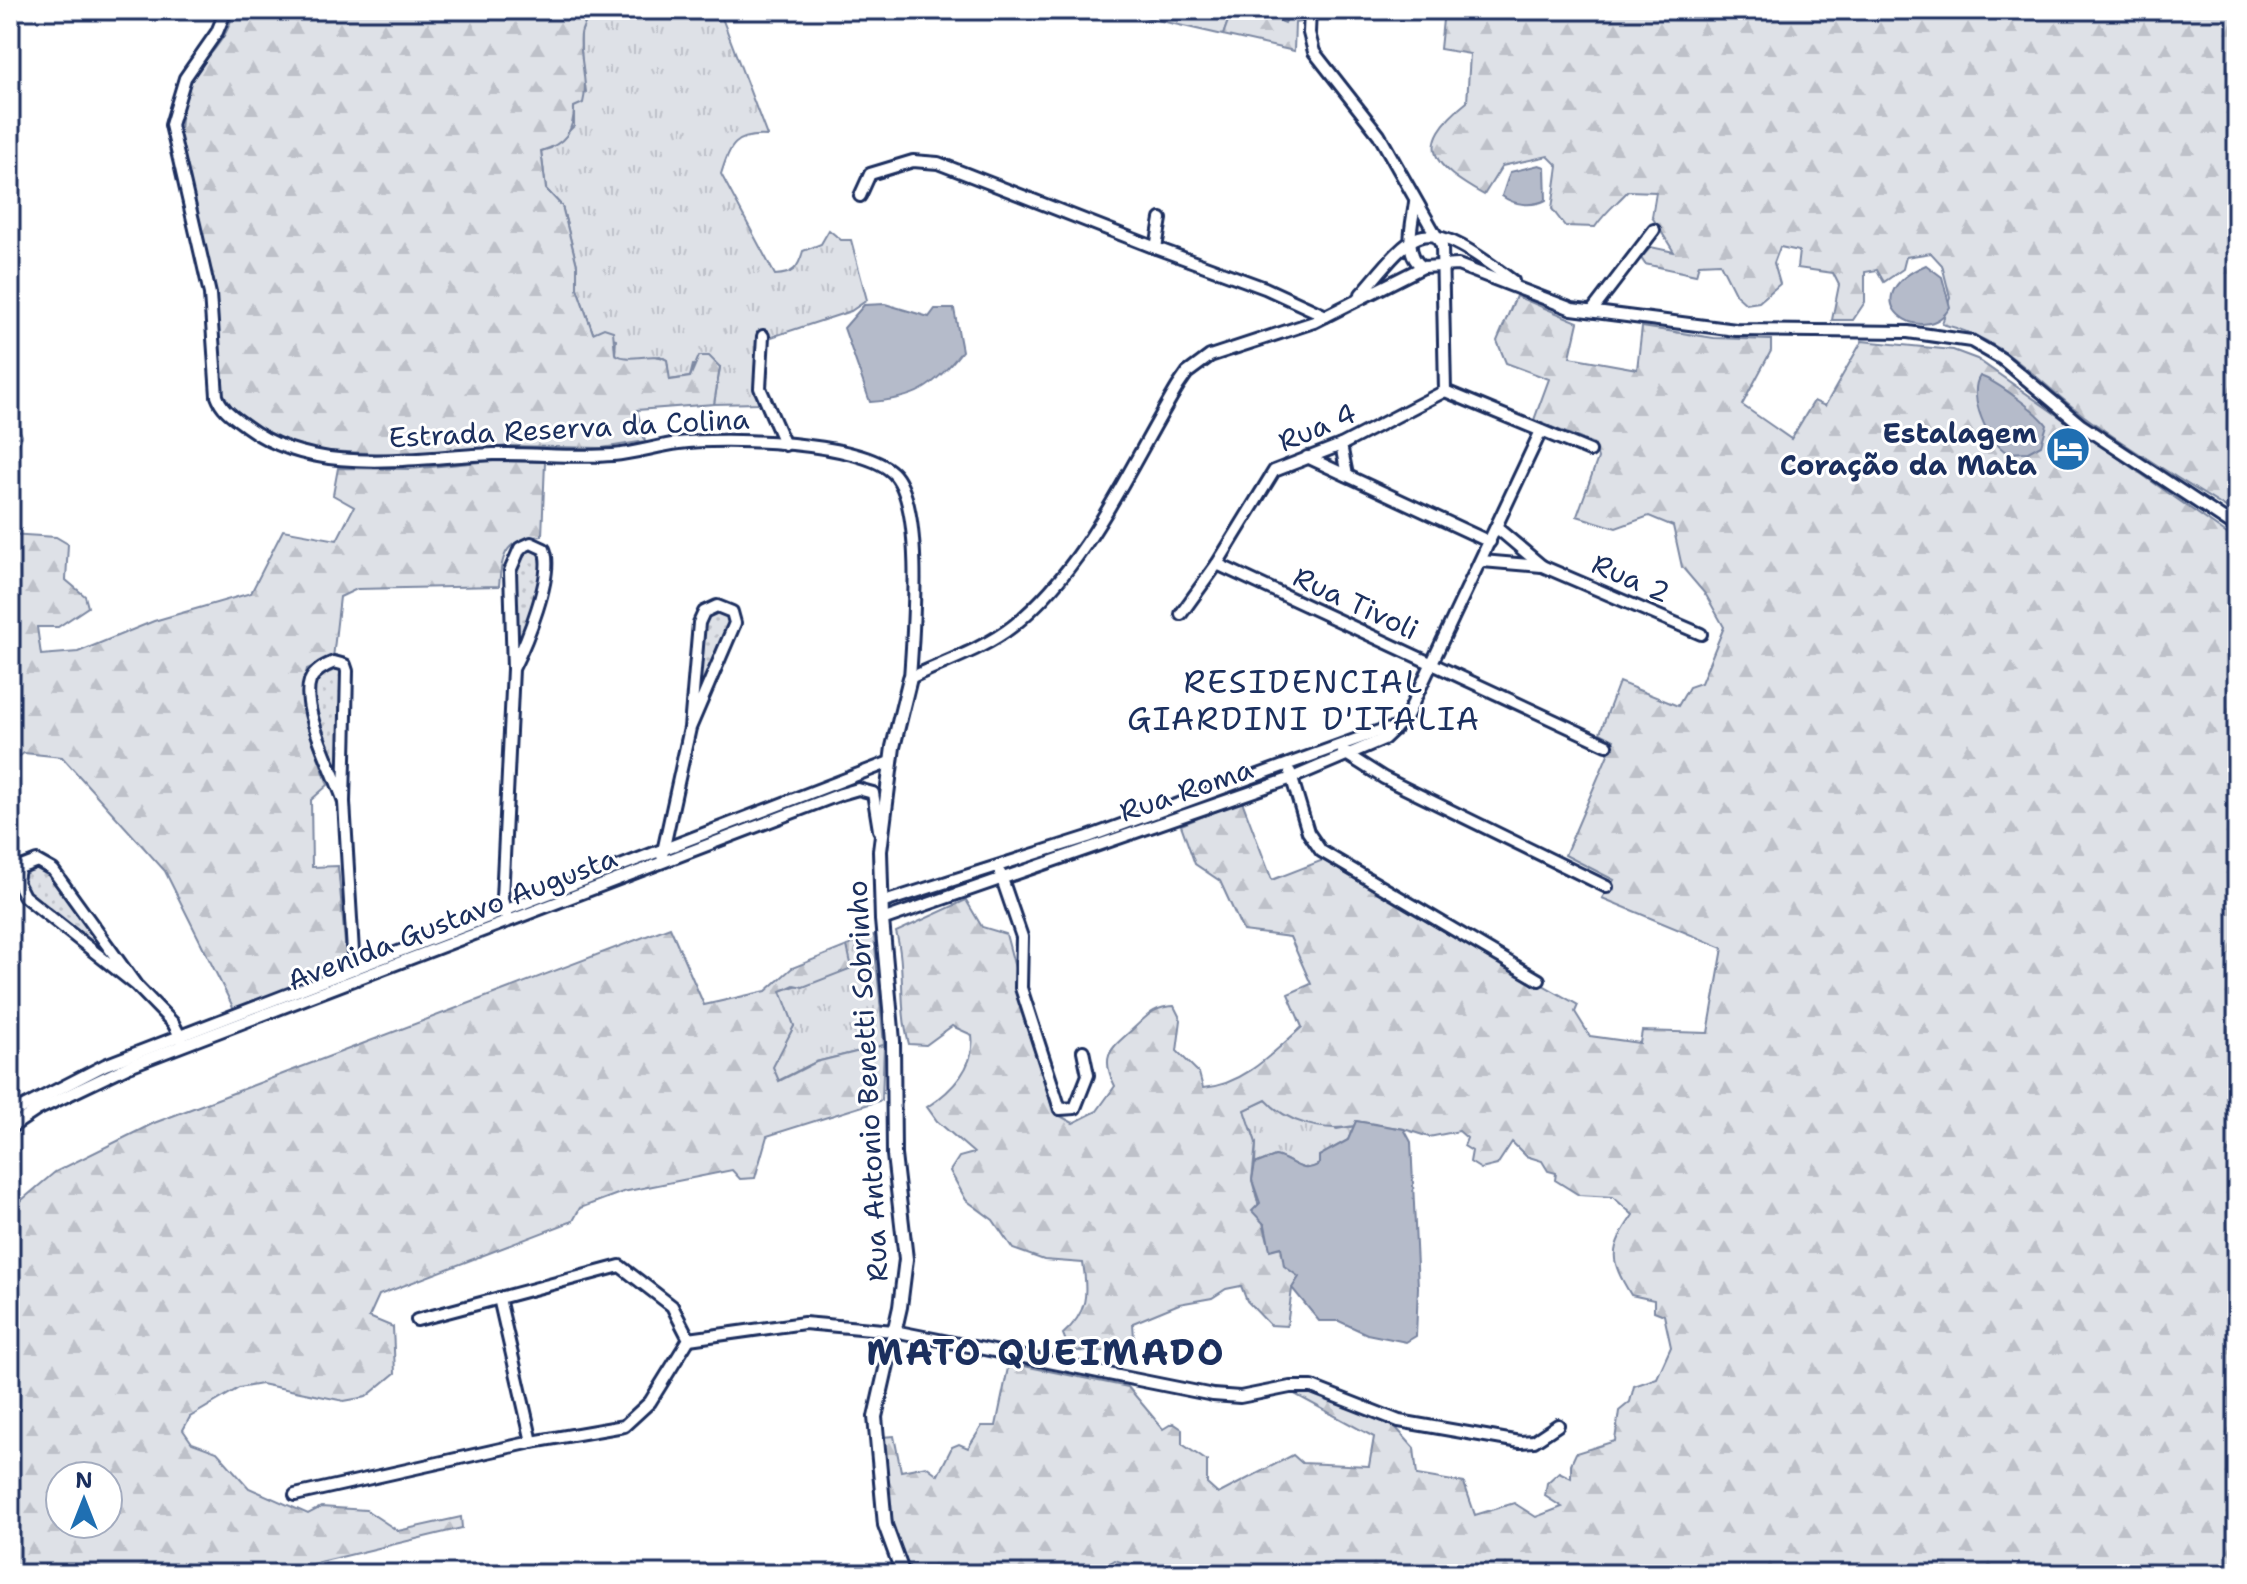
<svg xmlns="http://www.w3.org/2000/svg" width="2247" height="1584" viewBox="0 0 2247 1584" font-family="'Shantell Sans',sans-serif">
	<style>
		.grass { fill: url(#grass-tufts); stroke: #7c88a2; stroke-width: 2 }
		.forest { fill: url(#forest-firs); stroke: #7c88a2; stroke-width: 2; fill-rule: evenodd }
		.park { fill: url(#park-dots); stroke: #7c88a2; stroke-width: 2 }
		.water { fill: #b5bbca; stroke: #77839f; stroke-width: 2 }
		.lines { fill: none; stroke-linecap: round; stroke-linejoin: round }
		.minor-casing { stroke: #1b2f5e; stroke-width: 16 }
		.major-casing { stroke: #1b2f5e; stroke-width: 18 }
		.minor { stroke: #fff; stroke-width: 10 }
		.major { stroke: #fff; stroke-width: 12 }
		.labels { text-anchor: middle; dominant-baseline: central; stroke-width: 6; stroke-linejoin: round; paint-order: stroke }
		.street-label { font-size: 28px; fill: #1b2f5e; stroke: #fff }
		.poi-label { font-size: 28px; font-weight: bold; fill: #1b2f5e; stroke: #fff; text-anchor: end }
		.quarter-label { font-size: 32px; letter-spacing: 2px; fill: #1b2f5e; stroke: #fff }
		.district-label { font-size: 36px; font-weight: bold; letter-spacing: 2px; fill: #1b2f5e; stroke: #fff }
	</style>
	<defs>
		<pattern id="grass-tufts" width="24" height="20" patternUnits="userSpaceOnUse" patternTransform="scale(2)"><rect width="24" height="20" fill="#dee1e7"/><path d="M3 7l-1-3M5 7V3M7 7l1-3M15 17l-1-3M17 17v-4M19 17l1-3" fill="none" stroke="#bec1c9"/></pattern>
		<pattern id="forest-firs" width="22" height="20" patternUnits="userSpaceOnUse" patternTransform="scale(2)"><rect width="22" height="20" fill="#dee1e7"/><path d="M5 1l3.5 6h-7zM16 11l3.5 6h-7z" fill="#bec1c9"/></pattern>
		<pattern id="park-dots" width="8" height="8" patternUnits="userSpaceOnUse" patternTransform="scale(2)"><rect width="8" height="8" fill="#dee1e7"/><path d="M2 2h.1M6 6h.1" fill="none" stroke="#bec1c9" stroke-width="1.8" stroke-linecap="round"/></pattern>
	</defs>
	<rect width="100%" height="100%" fill="#fff"/>
	<filter id="ink" filterUnits="userSpaceOnUse"><feTurbulence type="fractalNoise" baseFrequency=".0125" numOctaves="2"/><feDisplacementMap in="SourceGraphic" scale="16" xChannelSelector="R" yChannelSelector="G"/><feConvolveMatrix kernelMatrix="1 2 1 2 8 2 1 2 1" color-interpolation-filters="sRGB"/></filter>
	<g filter="url(#ink)">
		<g class="grass">
			<path d="M590,10H719L767,136C735,134 730,145 721,174L775,275C793,274 798,269 803,251L821,244L829,230L841,240H851L867,300L851,311L759,341L754,370L759,403L714,404L720,367L693,365L690,377L669,380L667,360L660,356L625,360L615,355L616,339L593,333L577,288V265L562,206L546,189L541,151L551,148L574,126V107L586,92C583,79 580,48 581,34C582,26 589,18 590,10Z"/>
			<polygon points="1113,10 1232,10 1223,35"/>
			<polygon points="1253,10 1291,10 1285,23"/>
			<polygon points="874,935 884,1045 816,1062 778,1081 772,1066 794,1026 780,991 851,968 847,946"/>
			<path d="M1266,1100L1337,1129L1354,1126L1348,1140L1319,1156V1164C1301,1176 1292,1159 1275,1156L1255,1164L1256,1143L1244,1110Z"/>
		</g>
		<g class="forest">
			<path d="M233,10H590C589,18 582,26 581,34C578,56 589,81 583,103L574,107C574,131 565,144 541,151L546,189L562,206L577,265V288L593,333L604,328L613,331L615,354C632,364 651,350 667,360L670,380L690,377L699,356H709L720,367L714,404L637,410L645,441L602,448L511,446L407,455L326,451L298,446L270,435L229,405L223,396L215,291L180,139C180,119 182,100 191,82C203,58 231,38 233,10Z"/>
			<polygon points="1232,10 1253,10 1285,23 1291,10 1302,10 1301,22 1295,23 1294,51 1223,35"/>
			<path d="M1444,10H2237V515C2188,484 2138,455 2091,421C2038,384 2009,340 1942,324L1950,297L1942,265L1931,253L1906,257L1903,269L1884,282L1877,270L1865,272V302L1853,320H1832L1839,285L1833,273L1797,268L1799,251L1780,247L1774,263L1780,284L1759,302L1746,304L1736,295L1720,263L1699,264L1696,275L1645,264L1641,258L1651,247L1674,252L1652,217L1656,192L1628,191C1616,204 1605,212 1595,227L1565,226L1552,209L1558,166L1548,156L1502,166L1484,195C1433,166 1412,146 1467,102L1470,54L1440,49Z"/>
			<path d="M1516,296L1578,322L1570,357L1637,369L1642,327L1714,338L1771,340V351L1742,405L1791,439L1814,401L1825,406L1862,341L1953,350L1977,359L2237,541V1574H1158L1115,1560L1092,1574H911L892,1523L882,1437L894,1436L901,1471L926,1466L938,1475L952,1447L959,1444L968,1448L982,1426H996L1009,1363L1128,1387L1163,1429L1173,1423L1182,1429V1444L1207,1461V1484L1218,1494L1293,1455L1302,1463L1369,1466L1374,1437L1289,1391L1302,1387L1391,1422L1414,1448L1417,1475L1464,1483L1475,1515L1514,1503L1536,1517L1562,1507L1545,1496L1547,1483L1559,1472L1571,1478V1464L1576,1453L1615,1441L1619,1411L1630,1402L1634,1386L1657,1378L1671,1347L1664,1315L1654,1311V1300L1631,1295C1609,1259 1609,1250 1633,1215L1613,1197L1579,1195L1555,1180L1556,1173L1548,1171L1542,1161L1526,1156L1512,1142L1497,1165L1481,1169L1470,1162L1472,1151L1464,1146L1467,1138L1459,1131L1429,1137L1404,1129L1356,1121L1354,1126C1323,1132 1287,1123 1266,1100L1245,1110L1256,1143L1252,1180L1270,1249L1281,1247L1299,1277L1292,1289L1287,1326L1270,1325L1247,1301L1241,1286L1226,1289L1212,1298L1179,1304L1133,1323L1134,1338C1115,1352 1092,1355 1069,1349L1063,1334C1088,1312 1088,1294 1083,1263L1044,1260L1013,1249L993,1220L966,1200L950,1171L959,1157L974,1153L937,1121L927,1107C952,1091 976,1066 972,1035L952,1026L926,1045L909,1044C898,1007 906,968 896,932L966,900L982,927L1006,934L1053,1112L1073,1123L1097,1111L1115,1086C1098,1053 1114,1047 1135,1027C1149,1014 1154,1007 1174,1006L1181,1020L1177,1051L1199,1073L1203,1088C1243,1085 1273,1053 1302,1027L1288,994L1311,984L1290,937L1243,931L1220,881L1195,864L1181,825L1242,801L1272,880L1323,860L1578,1005L1575,1012L1590,1036L1640,1043L1642,1031L1708,1033L1723,948L1602,898L1614,880L1565,855L1614,740L1600,733L1619,682L1678,706L1689,687L1701,683L1724,627L1706,595L1682,567L1673,526L1649,516L1616,528L1577,516L1598,458L1594,444L1534,420L1549,379L1506,363L1497,341Z"/>
			<polygon points="10,402 22,436 10,469"/>
			<path d="M490,461L545,462L542,536C506,539 502,552 499,586L357,589L340,597L333,658L307,669C296,707 316,749 328,785L311,800L312,867L338,866L347,965L234,1009L165,871L62,757L24,753L10,763V534L56,537L68,544L66,580L85,596L88,607L58,627H37L41,655L78,652L154,621L251,593L283,530L337,540L354,507L333,495L338,468L410,469Z"/>
			<path d="M670,927L704,1005L766,991L792,968L847,946L852,968L803,987L794,985L781,991L794,1026L773,1067L779,1081L816,1062L884,1045L882,1100L767,1136L755,1178L740,1179L732,1170L623,1192L580,1208L573,1221L379,1295L369,1317L393,1327L395,1373L366,1397L344,1401L261,1384L239,1388L190,1417L183,1430L192,1443L217,1452L249,1488L308,1514L321,1507L366,1510L398,1531L461,1517L462,1528L270,1574H10V1210L55,1172L154,1123ZM108,1476V1524H60V1476Z"/>
		</g>
		<g class="park">
			<path d="M527,546L542,553C541,589 531,624 516,656L513,575L522,548Z"/>
			<polygon points="715,611 732,619 696,710 700,635 706,615"/>
			<path d="M339,668L342,672L340,776C329,754 304,699 319,677Z"/>
			<polygon points="39,866 49,873 118,966 28,894 22,874"/>
		</g>
		<g class="water">
			<path d="M1539,165L1545,167L1546,200C1532,207 1514,205 1502,196L1510,172Z"/>
			<path d="M1926,265L1942,277L1950,307C1925,351 1847,299 1926,265Z"/>
			<path d="M885,304L929,317L935,309H954L962,351C933,388 916,399 870,402L844,328L864,305Z"/>
			<path d="M1980,376C1996,381 2038,412 2047,425L2041,445L2028,452L2008,453C1987,443 1967,394 1980,376Z"/>
			<path d="M1356,1121L1404,1129L1411,1142L1418,1287L1416,1336L1406,1342L1367,1334L1339,1321H1319L1292,1288L1299,1277L1284,1266L1281,1247L1270,1250L1265,1225L1252,1211L1260,1203L1252,1180L1255,1164L1275,1156C1292,1159 1301,1176 1319,1164V1156L1348,1140Z"/>
		</g>
		<g class="lines">
			<g class="minor-casing">
				<g id="minor">
					<path d="M226,10L217,32L185,78L171,125L210,294L217,396C222,410 234,417 246,426C315,478 413,457 493,454C533,453 573,458 613,455C635,453 657,446 679,443C723,437 866,441 895,475C924,510 913,632 910,678C944,662 984,649 1013,626C1089,565 1129,467 1178,386L1187,373L1210,356L1314,322L1423,267L1458,265L1572,309L1736,330L1908,332L1971,341L2002,359L2081,425L2237,528"/>
					<polyline points="1310,10 1309,33 1314,52 1379,135 1442,246 1445,391"/>
					<polyline points="860,196 870,174 913,161 938,163 1156,248"/>
					<path d="M1415,202C1413,222 1402,255 1423,267"/>
					<polyline points="1161,219 1156,248 1265,288 1326,316"/>
					<path d="M1361,294C1375,279 1401,243 1419,237C1445,227 1492,266 1513,281"/>
					<polyline points="1592,311 1654,230"/>
					<polyline points="763,336 760,388 785,445"/>
					<polyline points="1445,391 1590,451"/>
					<polyline points="1341,445 1347,475"/>
					<polyline points="1307,457 1490,542"/>
					<polyline points="1497,528 1542,566 1701,634"/>
					<polyline points="1482,561 1542,566"/>
					<polyline points="1217,564 1607,745"/>
					<polyline points="1181,614 1217,564 1274,471 1341,445 1445,391"/>
					<path d="M334,662L345,665L347,671L344,802C335,773 300,710 310,681C314,671 324,666 334,662Z"/>
					<polyline points="1343,752 1384,778 1607,887"/>
					<polyline points="1290,772 1308,832 1321,851 1539,980"/>
					<polyline points="344,802 354,969"/>
					<polyline points="662,856 690,728 699,623 704,612 717,606 732,612 735,623 690,728"/>
					<polyline points="1000,873 1022,937 1021,988 1060,1109 1075,1108 1088,1075 1083,1051"/>
					<polyline points="881,903 1088,837 1382,730 1395,729"/>
					<path d="M507,917L502,899L513,669L510,571L520,548L531,543L544,549C555,574 525,645 513,669"/>
					<polyline points="882,920 1292,778 1384,739 1406,718 1541,431"/>
					<polyline points="136,985 24,896 17,882 19,868 37,861 53,870 136,985 173,1023 182,1040"/>
					<polyline points="10,1114 105,1065 890,762"/>
					<polyline points="10,1128 37,1110 129,1066 841,794 858,789 873,793 879,830"/>
					<polyline points="499,1298 532,1442"/>
					<polyline points="689,1339 804,1323 894,1331 1213,1395 1240,1397 1290,1387 1312,1387 1399,1421 1520,1442 1534,1441 1558,1425"/>
					<polyline points="295,1495 532,1442 624,1426 650,1402 689,1339 672,1306 620,1266 417,1320"/>
				</g>
			</g>
			<g class="major-casing">
				<polyline id="major" points="903,1574 885,1525 875,1417 900,1307 906,1259 894,1155 893,1041 882,920 880,851 893,747 910,678"/>
			</g>
			<use href="#minor" class="minor"/>
			<use href="#major" class="major"/>
		</g>
	</g>
	<defs>
		<g id="hotel-disc" transform="scale(2.3)"><circle r="9.5" fill="#1f6fb2" stroke="#fff"/><path d="M-6-4.5h1.5V1H6V5H4.5V3h-9V5H-6ZM-4 0a1.8 1.8 0 1 1 3.6 0ZM.5 0V-2.5h3Q6-2.5 6 0Z" fill="#fff"/></g>
	</defs>
	<g fill-rule="evenodd">
		<use href="#hotel-disc" x="2068" y="449"/>
	</g>
	<g class="labels">
		<g class="street-label">
			<text transform="translate(1317 427) rotate(-23)">Rua 4</text>
			<text transform="translate(569 428) rotate(-3)">Estrada Reserva da Colina</text>
			<text transform="translate(1631 578) rotate(23)">Rua 2</text>
			<text transform="translate(1356 603) rotate(25)">Rua Tivoli</text>
			<text transform="translate(1186 790) rotate(-19)">Rua Roma</text>
			<text transform="translate(452 919) rotate(-21)">Avenida Gustavo Augusta</text>
			<text transform="translate(867 1081) rotate(-93)">Rua Antonio Benetti Sobrinho</text>
		</g>
		<g class="poi-label">
			<text x="2037" y="433">Estalagem<tspan x="2037" dy="32">Coração da Mata</tspan></text>
		</g>
		<g class="quarter-label">
			<text x="1304" y="681">RESIDENCIAL<tspan x="1304" dy="37">GIARDINI D'ITALIA</tspan></text>
		</g>
		<g class="district-label">
			<text x="1046" y="1352">MATO QUEIMADO</text>
		</g>
	</g>
	<rect width="2247" height="1584" fill="none" stroke="#fff" stroke-width="40"/>
	<rect x="20" y="20" width="2207" height="1544" fill="none" stroke="#1b2f5e" stroke-width="3" filter="url(#ink)"/>
	<g transform="translate(84 1500)"><circle r="38" fill="#ffffff" stroke="#a4acbf" stroke-width="2"/>
	<path d="M0-6L14 30L0 20L-14 30Z" fill="#1f6fb2"/>
	<text y="-12" font-size="22" font-weight="bold" text-anchor="middle" fill="#1b2f5e">N</text>
	</g>
</svg>
